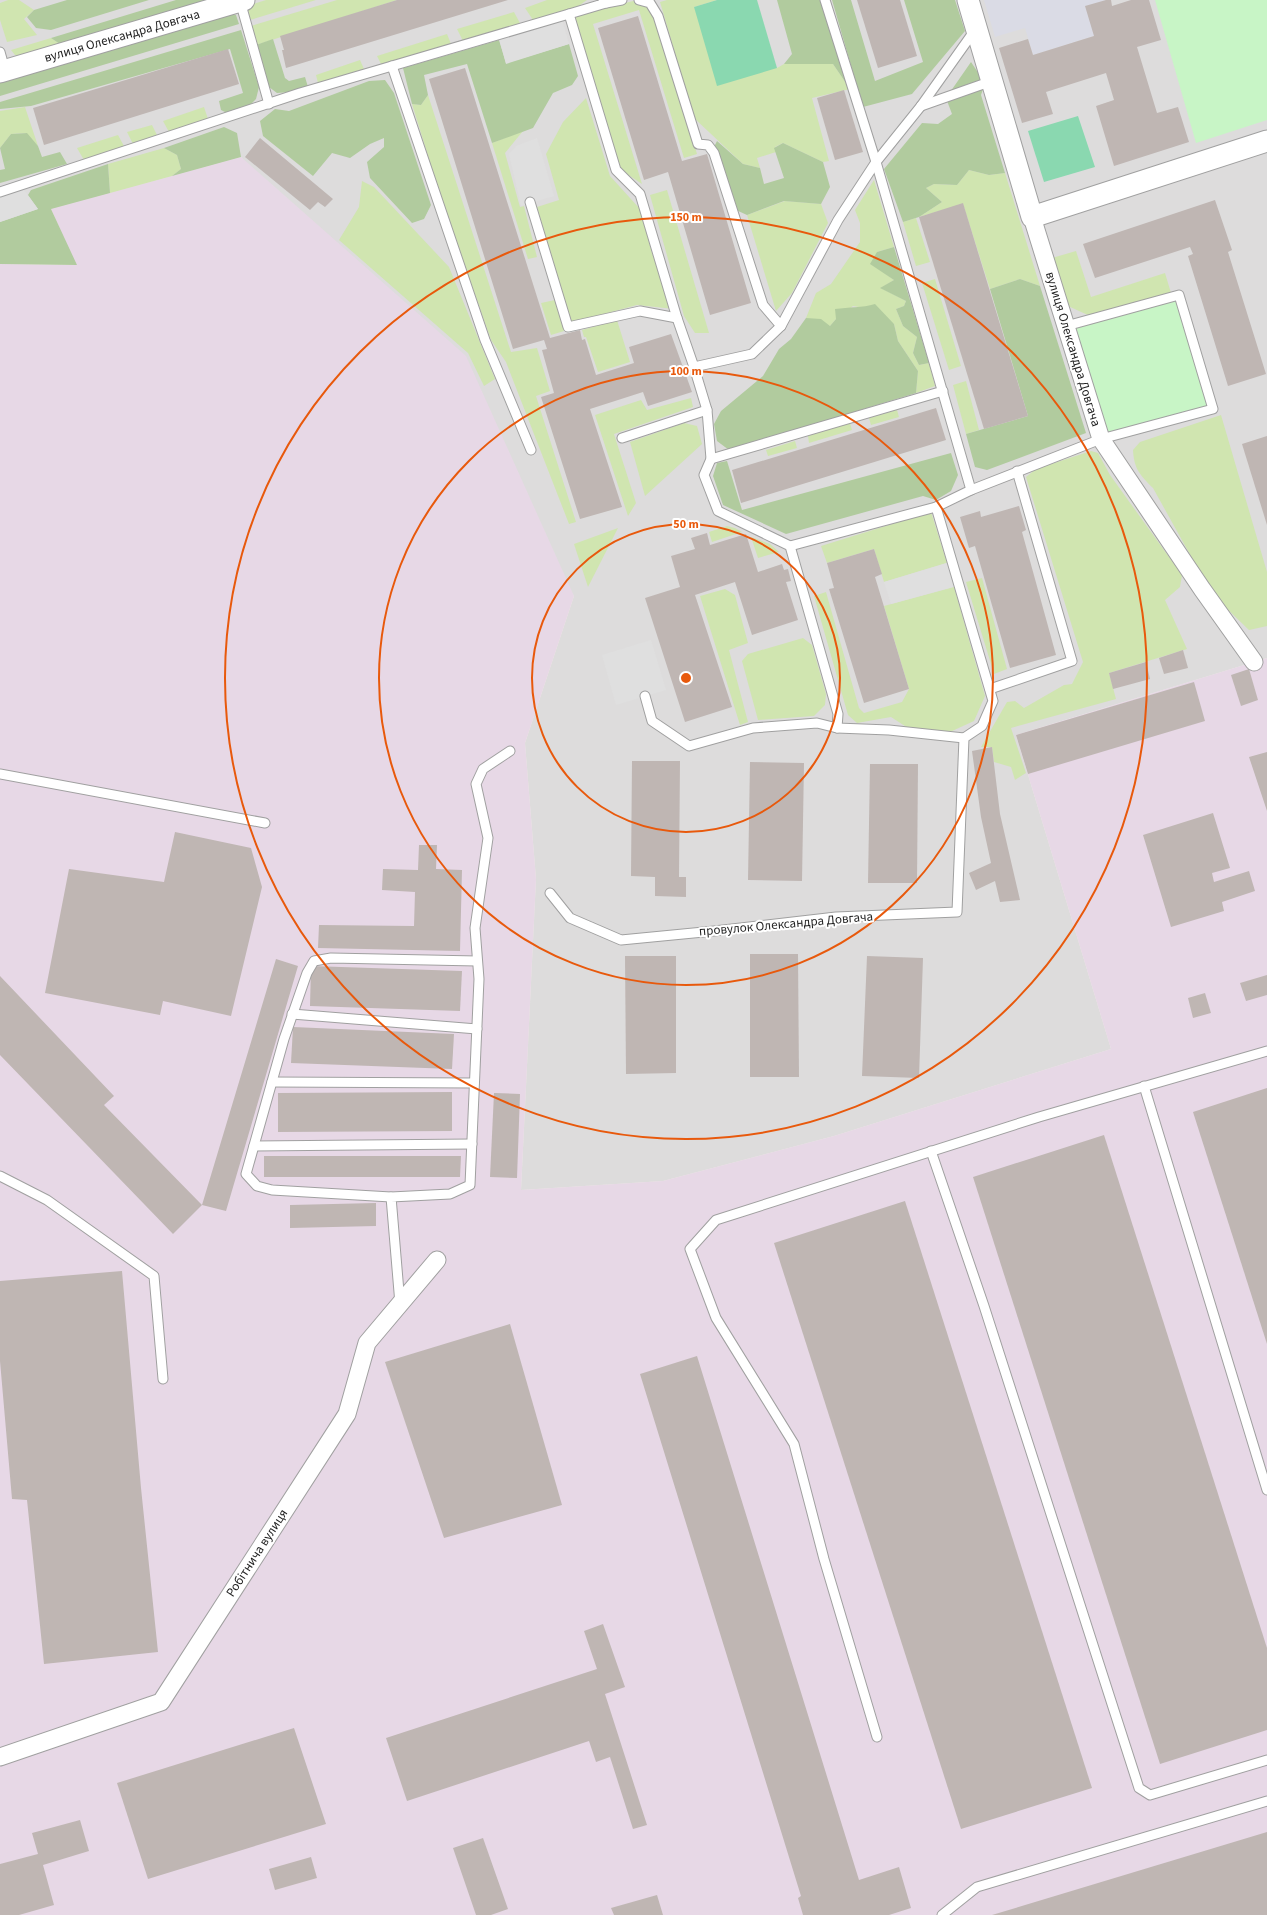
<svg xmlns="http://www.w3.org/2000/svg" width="1267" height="1915" viewBox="0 0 1267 1915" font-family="'Source Sans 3',sans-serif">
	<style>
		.residential { fill: #dddcdc }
		.industrial { fill: #e7d8e6 }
		.grass { fill: #d0e5b0 }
		.forest { fill: #b1cb9e }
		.park { fill: #c8f5c6 }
		.pitch { fill: #8ad8b0 }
		.parking { fill: #dfdfdf }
		.plaza { fill: #dadbe5 }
		.building { fill: #bfb6b3 }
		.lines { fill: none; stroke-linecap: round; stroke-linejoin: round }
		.service-casing { stroke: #a0a0a0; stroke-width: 11 }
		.minor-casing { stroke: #a0a0a0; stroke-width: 19 }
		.tertiary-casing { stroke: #a0a0a0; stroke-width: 23 }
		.service { stroke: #fff; stroke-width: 9 }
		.minor { stroke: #fff; stroke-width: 17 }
		.tertiary { stroke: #fff; stroke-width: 21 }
		.ring { fill: none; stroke: #e8590c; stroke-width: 2 }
		.labels { text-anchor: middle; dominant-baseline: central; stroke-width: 4; stroke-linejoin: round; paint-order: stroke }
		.street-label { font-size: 13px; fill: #1f1f1f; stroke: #fff }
		.centre { fill: #e8590c; stroke: #fff; stroke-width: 2 }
		.ring-label { font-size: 12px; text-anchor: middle; font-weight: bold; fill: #e8590c; stroke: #fff; stroke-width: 4; stroke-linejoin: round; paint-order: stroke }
	</style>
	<rect width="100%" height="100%" fill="#efebe6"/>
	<polygon class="residential" points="0,0 1267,0 1267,658 1016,735 1111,1049 834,1136 663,1181 521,1190 536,879 525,743 574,596 241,157 52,209 0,264"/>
	<polygon class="industrial" points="241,157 466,356 574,596 525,743 536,879 521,1190 663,1181 834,1136 1111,1049 1016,735 1267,658 1267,1915 0,1915 0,264 76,265 51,209"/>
	<g class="grass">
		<polygon points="8,0 19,0 34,10 24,19 37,35 7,42 0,20 0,3"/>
		<polygon points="266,0 316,0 250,20 248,10 250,5"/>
		<polygon points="337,0 397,0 256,45 251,26"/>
		<polygon points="547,0 587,0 577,7 533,20 525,8"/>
		<polygon points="667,0 717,0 694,7 777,68 784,64 833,64 850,89 812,98 829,161 823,162 783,143 775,147 776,152 757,158 760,168 743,164 694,118 660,2"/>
		<polygon points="633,1 648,5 656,17 697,154 684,158 639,10 593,24 642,184 618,168 573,16"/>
		<polygon points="514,12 521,25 463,41 457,29"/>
		<polygon points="447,34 451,44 381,64 377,56"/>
		<polygon points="51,38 63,46 20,57 15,55 11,50"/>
		<polygon points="360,60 364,69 318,83 316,75"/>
		<polygon points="428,95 511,352 537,348 550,391 536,396 576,522 569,524 506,362 491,340 441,198 412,104 421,105"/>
		<polygon points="586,98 610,176 640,209 652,253 674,309 637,305 571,323 537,207 559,200 546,154 563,122"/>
		<polygon points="25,107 38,146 26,133 11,134 0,148 0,111"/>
		<polygon points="204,107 208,119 169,132 163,121"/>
		<polygon points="152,125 157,135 133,144 127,132"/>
		<polygon points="523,131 505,153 520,207 524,206 537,257 528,259 492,143"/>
		<polygon points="118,135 125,148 84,160 77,148"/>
		<polygon points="164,148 177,155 181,169 172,176 110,193 108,164"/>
		<polygon points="969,170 989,175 1005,173 1040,286 1020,279 990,289 963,204 919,217 942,202 926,188 934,184 957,185"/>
		<polygon points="874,180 894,247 877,252 883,272 894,280 881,288 906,301 904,306 896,309 903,326 917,337 913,353 919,365 929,363 935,386 916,393 918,371 898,341 894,324 864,308 853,306 836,319 830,326 806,318 816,293 831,284 860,242 860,223 855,210"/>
		<polygon points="362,181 374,187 449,267 495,379 484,386 468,353 339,240 359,207"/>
		<polygon points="667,190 709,333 695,333 684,316 650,195"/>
		<polygon points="785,201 821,204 828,223 792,293 776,311 747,215"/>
		<polygon points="916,218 930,262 916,266 903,222"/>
		<polygon points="1076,251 1091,297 1165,273 1171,293 1090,316 1068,306 1052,258"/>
		<polygon points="935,279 961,366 949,370 922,283"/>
		<polygon points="555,300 564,331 551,335 541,303"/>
		<polygon points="617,320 630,362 598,372 586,337 584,337 582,330"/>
		<polygon points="966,381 979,430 966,434 953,385"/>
		<polygon points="691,398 693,407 614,434 636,503 628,516 595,415 641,400 647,410"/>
		<polygon points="897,410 899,417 871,425 869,418"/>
		<path d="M1221,415L1267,572V626L1249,630L1220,602L1208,587L1153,488C1140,475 1134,469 1133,450L1140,442Z"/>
		<polygon points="684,423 697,426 702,444 645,496 630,442"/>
		<polygon points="850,423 852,430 809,443 808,436"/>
		<polygon points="795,441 797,448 768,456 766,450"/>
		<polygon points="1091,451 1098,453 1110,475 1182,575 1180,587 1165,600 1187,649 1109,673 1116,699 1011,728 1026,773 1015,780 1011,767 994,762 992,747 981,747 1007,702 1015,701 1024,708 1064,685 1072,684 1083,662 1026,477 1036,469"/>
		<polygon points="931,512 947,563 884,582 874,549 827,563 821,546"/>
		<polygon points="727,526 735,528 742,532 712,542 709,532"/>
		<polygon points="618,528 588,587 574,544"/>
		<polygon points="751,537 770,544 779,552 758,558"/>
		<polygon points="982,578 1007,669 994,674 966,582"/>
		<polygon points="954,587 985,696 974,721 950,732 908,728 891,717 857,723 848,715 814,596 826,592 859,708 864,713 902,702 909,689 884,606"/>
		<polygon points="725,589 735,595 748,643 729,650 748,722 740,725 700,596"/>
		<polygon points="803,638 812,645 826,694 825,705 814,716 758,720 742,661 748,654"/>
	</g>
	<g class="forest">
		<polygon points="67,0 149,0 51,30 36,28 27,17 34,10"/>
		<polygon points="176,0 212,0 63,46 51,38"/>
		<polygon points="777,0 820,0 850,89 833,64 784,64 792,54"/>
		<polygon points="832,0 851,0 875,81 923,62 904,0 955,0 965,31 912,94 863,107"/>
		<polygon points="229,13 236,15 239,24 0,96 0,83"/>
		<polygon points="241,30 259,87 256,99 245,110 229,114 221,110 219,101 243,93 230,49 31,106 0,109 0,102"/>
		<polygon points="273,39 285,78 289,81 305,77 308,87 290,92 277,93 269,87 256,45"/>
		<polygon points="499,40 506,63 569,44 578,76 572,85 553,93 533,128 492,143 467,64 424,75 428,95 421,105 412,104 403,68"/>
		<polygon points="971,62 985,83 981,95 1005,173 989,175 969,170 957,185 934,184 926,188 942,202 919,217 903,222 884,169 922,123 938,124 952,114 946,98"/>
		<polygon points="385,80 394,93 431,205 424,219 412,223 370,178 367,162 384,147 384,138 370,144 350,158 332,153 313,176 263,136 260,121 275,109 289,111 369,81"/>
		<polygon points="224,127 237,133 241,157 172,176 181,169 177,155 164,148"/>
		<polygon points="27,133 38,146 42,157 60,152 67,164 0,183 0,170 5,169 0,148 11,134"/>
		<polygon points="717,141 743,164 760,168 764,184 784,178 774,148 783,143 823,162 830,187 821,204 784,201 747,215 736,210 714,147"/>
		<polygon points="108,164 110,193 51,209 77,265 0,264 0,222 38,209 28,195 31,190"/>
		<polygon points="894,247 929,363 919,365 913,353 917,337 903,326 896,309 904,306 906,301 880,288 894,280 870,264 877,252"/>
		<polygon points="1020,279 1040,286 1086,433 987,470 975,467 966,434 1028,416 990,289"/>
		<path d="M875,304L894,324L898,341L918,371L916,393L729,450L717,441L714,424L721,411L763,376L779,349L791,339L806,318L821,319L830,326L836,319L835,309C849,307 862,308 875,304Z"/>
		<polygon points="951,453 958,475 951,491 936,500 923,496 786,534 723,505 713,476 717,463 727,461 742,510"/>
	</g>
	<g class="park">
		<polygon points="1155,0 1267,0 1267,120 1196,143"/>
		<polygon points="1179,295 1213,409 1101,439 1066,326"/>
	</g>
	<g class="pitch">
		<polygon points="717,0 757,0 777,68 717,86 694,7"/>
		<polygon points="1078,116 1095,167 1044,182 1028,131"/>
	</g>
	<g class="parking">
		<polygon points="561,16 569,44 506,64 498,35"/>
		<polygon points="537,138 554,196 521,206 509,154 516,146"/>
		<polygon points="21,186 38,209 0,222 0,192"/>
		<polygon points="953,561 960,585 891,604 884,582"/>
		<polygon points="651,640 666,690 616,705 602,655"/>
	</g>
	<polygon class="plaza" points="984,0 1106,0 1094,36 1033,55 1025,28 995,37"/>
	<g class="building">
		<polygon points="397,0 508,0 286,68 282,50 284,50 280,36"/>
		<polygon points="857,0 900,0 917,56 878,68"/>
		<polygon points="1106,0 1111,0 1112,6 1131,0 1149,0 1161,40 1137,47 1157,113 1178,107 1189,142 1114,166 1096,106 1114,100 1106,73 1046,92 1053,114 1022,123 999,48 1028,39 1033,55 1094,36 1085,6"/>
		<polygon points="638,16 682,161 707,154 751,303 710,315 668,172 644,180 598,28"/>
		<polygon points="228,49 239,84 44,145 33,108"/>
		<polygon points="465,68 550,338 580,330 582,340 585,339 596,375 634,363 629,347 671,334 692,392 648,406 643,392 590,409 622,507 580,519 541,397 554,393 542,350 547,349 544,340 513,349 429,79"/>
		<polygon points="844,90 863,152 835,160 817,98"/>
		<polygon points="260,138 333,199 325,207 318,202 310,210 245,157"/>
		<polygon points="1215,200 1232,250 1228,252 1266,374 1228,386 1188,256 1193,254 1190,247 1095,278 1083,244"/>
		<polygon points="963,203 1028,416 984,429 919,217"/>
		<polygon points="936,408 946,440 741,503 732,470"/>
		<polygon points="1267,436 1267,525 1242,444"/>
		<polygon points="1019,506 1026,530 1022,532 1056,655 1010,668 975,546 969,548 960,517 980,511 981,517"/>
		<polygon points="707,533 710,545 746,534 758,572 782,564 784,570 788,569 791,581 786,582 798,620 752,635 735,582 695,595 732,707 685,722 645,598 680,587 671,556 695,549 691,538"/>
		<polygon points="874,549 882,574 875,577 909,689 864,703 829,589 834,588 827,563"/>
		<polygon points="1183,650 1188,668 1164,674 1159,658"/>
		<polygon points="1146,662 1150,679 1113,689 1109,673"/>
		<polygon points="1249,669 1258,700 1241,706 1231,675"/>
		<polygon points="1194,682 1205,721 1028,774 1016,735"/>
		<polygon points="992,747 1000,814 1020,900 1000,902 995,881 976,890 969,873 991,863 981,817 972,751"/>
		<polygon points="1267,752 1267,811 1249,757"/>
		<polygon points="632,761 680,761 679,877 686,877 686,897 655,896 655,877 631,876"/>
		<polygon points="750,762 804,763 802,881 748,880"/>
		<polygon points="870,764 918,764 917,883 868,883"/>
		<polygon points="1213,813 1230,868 1212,873 1214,882 1249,871 1255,891 1222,902 1224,911 1171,927 1143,835"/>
		<polygon points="175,832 251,848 262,887 231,1016 163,1001 160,1015 45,993 69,869 164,882"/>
		<polygon points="419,845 437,845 436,869 462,870 460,951 318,948 319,925 414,926 415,892 382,890 383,869 418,870"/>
		<polygon points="750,954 798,954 799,1077 750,1077"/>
		<polygon points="625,956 676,956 676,1073 626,1074"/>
		<polygon points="867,956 923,958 919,1078 862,1076"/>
		<polygon points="276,959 298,966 226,1211 202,1205 173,1234 0,1055 0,976 114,1096 104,1105 202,1205"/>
		<polygon points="311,966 462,971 460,1011 310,1006"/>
		<polygon points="1267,975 1267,995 1246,1001 1240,983"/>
		<polygon points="1205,993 1211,1013 1193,1018 1188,998"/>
		<polygon points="293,1027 454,1034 452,1069 291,1063"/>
		<polygon points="1267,1088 1267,1344 1193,1112"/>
		<polygon points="452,1092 452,1131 278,1132 278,1093"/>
		<polygon points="494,1093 520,1094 517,1178 490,1177"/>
		<polygon points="1104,1135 1267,1648 1267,1730 1160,1764 973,1177"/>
		<polygon points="264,1156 461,1156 460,1177 264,1177"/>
		<polygon points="905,1201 1092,1788 961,1829 774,1243"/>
		<polygon points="376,1203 376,1226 290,1228 290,1205"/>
		<polygon points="122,1271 141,1488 158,1652 44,1664 27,1500 12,1499 0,1361 0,1281"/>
		<polygon points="510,1324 562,1505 444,1538 385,1362"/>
		<polygon points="697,1356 859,1880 899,1867 911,1908 889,1915 803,1915 798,1898 801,1896 640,1374"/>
		<polygon points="603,1624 625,1687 605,1694 647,1825 633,1829 610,1757 596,1762 589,1741 407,1801 386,1738 597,1669 584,1631"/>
		<polygon points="294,1728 326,1824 148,1879 117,1783"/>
		<polygon points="80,1820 89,1851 43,1865 54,1905 19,1915 0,1915 0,1864 38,1854 32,1833"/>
		<polygon points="1267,1832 1267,1915 992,1915"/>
		<polygon points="483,1838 508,1909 491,1915 476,1915 453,1848"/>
		<polygon points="311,1857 317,1878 275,1890 269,1869"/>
		<polygon points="657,1895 663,1915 614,1915 611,1908"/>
	</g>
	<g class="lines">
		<g class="service-casing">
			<g id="service">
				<polyline points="603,0 606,3 569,14 616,170 640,194 677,318 694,367 707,410 711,459 704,475 718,511 790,546 838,714 837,728 817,723 753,728 689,746 652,721 645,696"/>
				<polyline points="639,0 650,3 658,16 698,144 708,145 714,153 763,305 781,326"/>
				<polyline points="825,0 876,162 971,490"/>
				<polyline points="240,1 269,104"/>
				<polyline points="606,3 622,0"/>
				<polyline points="0,52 5,70"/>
				<polyline points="392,66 485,340 531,450"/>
				<polyline points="921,106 992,81"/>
				<polyline points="0,192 300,93 569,14"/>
				<polyline points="530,202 568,327 640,311 677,318"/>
				<polyline points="694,367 752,354 781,326 838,220 876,162 921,106 975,30"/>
				<polyline points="622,438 707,410"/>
				<polyline points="711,459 943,391"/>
				<polyline points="790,546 936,507 971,490 1101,439 1213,409 1179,295 1066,326"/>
				<polyline points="990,689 1072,661 1017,471"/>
				<polyline points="837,728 889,730 964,738"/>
				<polyline points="0,774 265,823"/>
				<polyline points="550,893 570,918 621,940 714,931 836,917 957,912 964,738 982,726 993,701 936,507"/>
				<polyline points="292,1014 477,1029"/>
				<polyline points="272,1082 474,1083"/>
				<polyline points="1144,1086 1267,1490"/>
				<polyline points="254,1146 472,1144"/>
				<polyline points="931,1151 984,1306 1139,1788 1150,1795 1267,1760"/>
				<polyline points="0,1176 47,1200 154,1276 163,1379"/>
				<polyline points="391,1197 272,1190 257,1186 246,1174 284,1039 307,973 314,961 331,958 477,961"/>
				<polyline points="400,1304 391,1197 450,1194 470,1185 479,979 475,928 488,838 476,784 483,769 510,751"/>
				<polyline points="877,1737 824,1559 794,1444 716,1318 690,1249 716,1220 1039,1117 1267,1051"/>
				<polyline points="942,1915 977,1887 1267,1801"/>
			</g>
		</g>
		<g class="minor-casing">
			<g id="minor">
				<polyline points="1032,217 1101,439 1202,589 1254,662"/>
				<polyline points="0,1757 161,1702 347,1414 367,1343 437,1260"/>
			</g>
		</g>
		<g class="tertiary-casing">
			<g id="tertiary">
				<polyline points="968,0 1032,217 1267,141"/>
				<polyline points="0,72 244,0"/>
			</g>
		</g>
		<use href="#service" class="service"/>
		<use href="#minor" class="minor"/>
		<use href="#tertiary" class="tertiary"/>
	</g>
	<g class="ring">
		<circle cx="686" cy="678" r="154"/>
		<circle cx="686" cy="678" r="307"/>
		<circle cx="686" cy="678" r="461"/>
	</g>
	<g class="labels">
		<g class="street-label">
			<text transform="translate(122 36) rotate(-16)">вулиця Олександра Довгача</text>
			<text transform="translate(1073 349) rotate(73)">вулиця Олександра Довгача</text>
			<text transform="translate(786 924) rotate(-5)">провулок Олександра Довгача</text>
			<text transform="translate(257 1553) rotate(-57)">Робітнича вулиця</text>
		</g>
	</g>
	<circle cx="686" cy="678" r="6" class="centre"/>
	<g class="ring-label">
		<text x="686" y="221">150 m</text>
		<text x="686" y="375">100 m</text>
		<text x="686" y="528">50 m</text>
	</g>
</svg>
